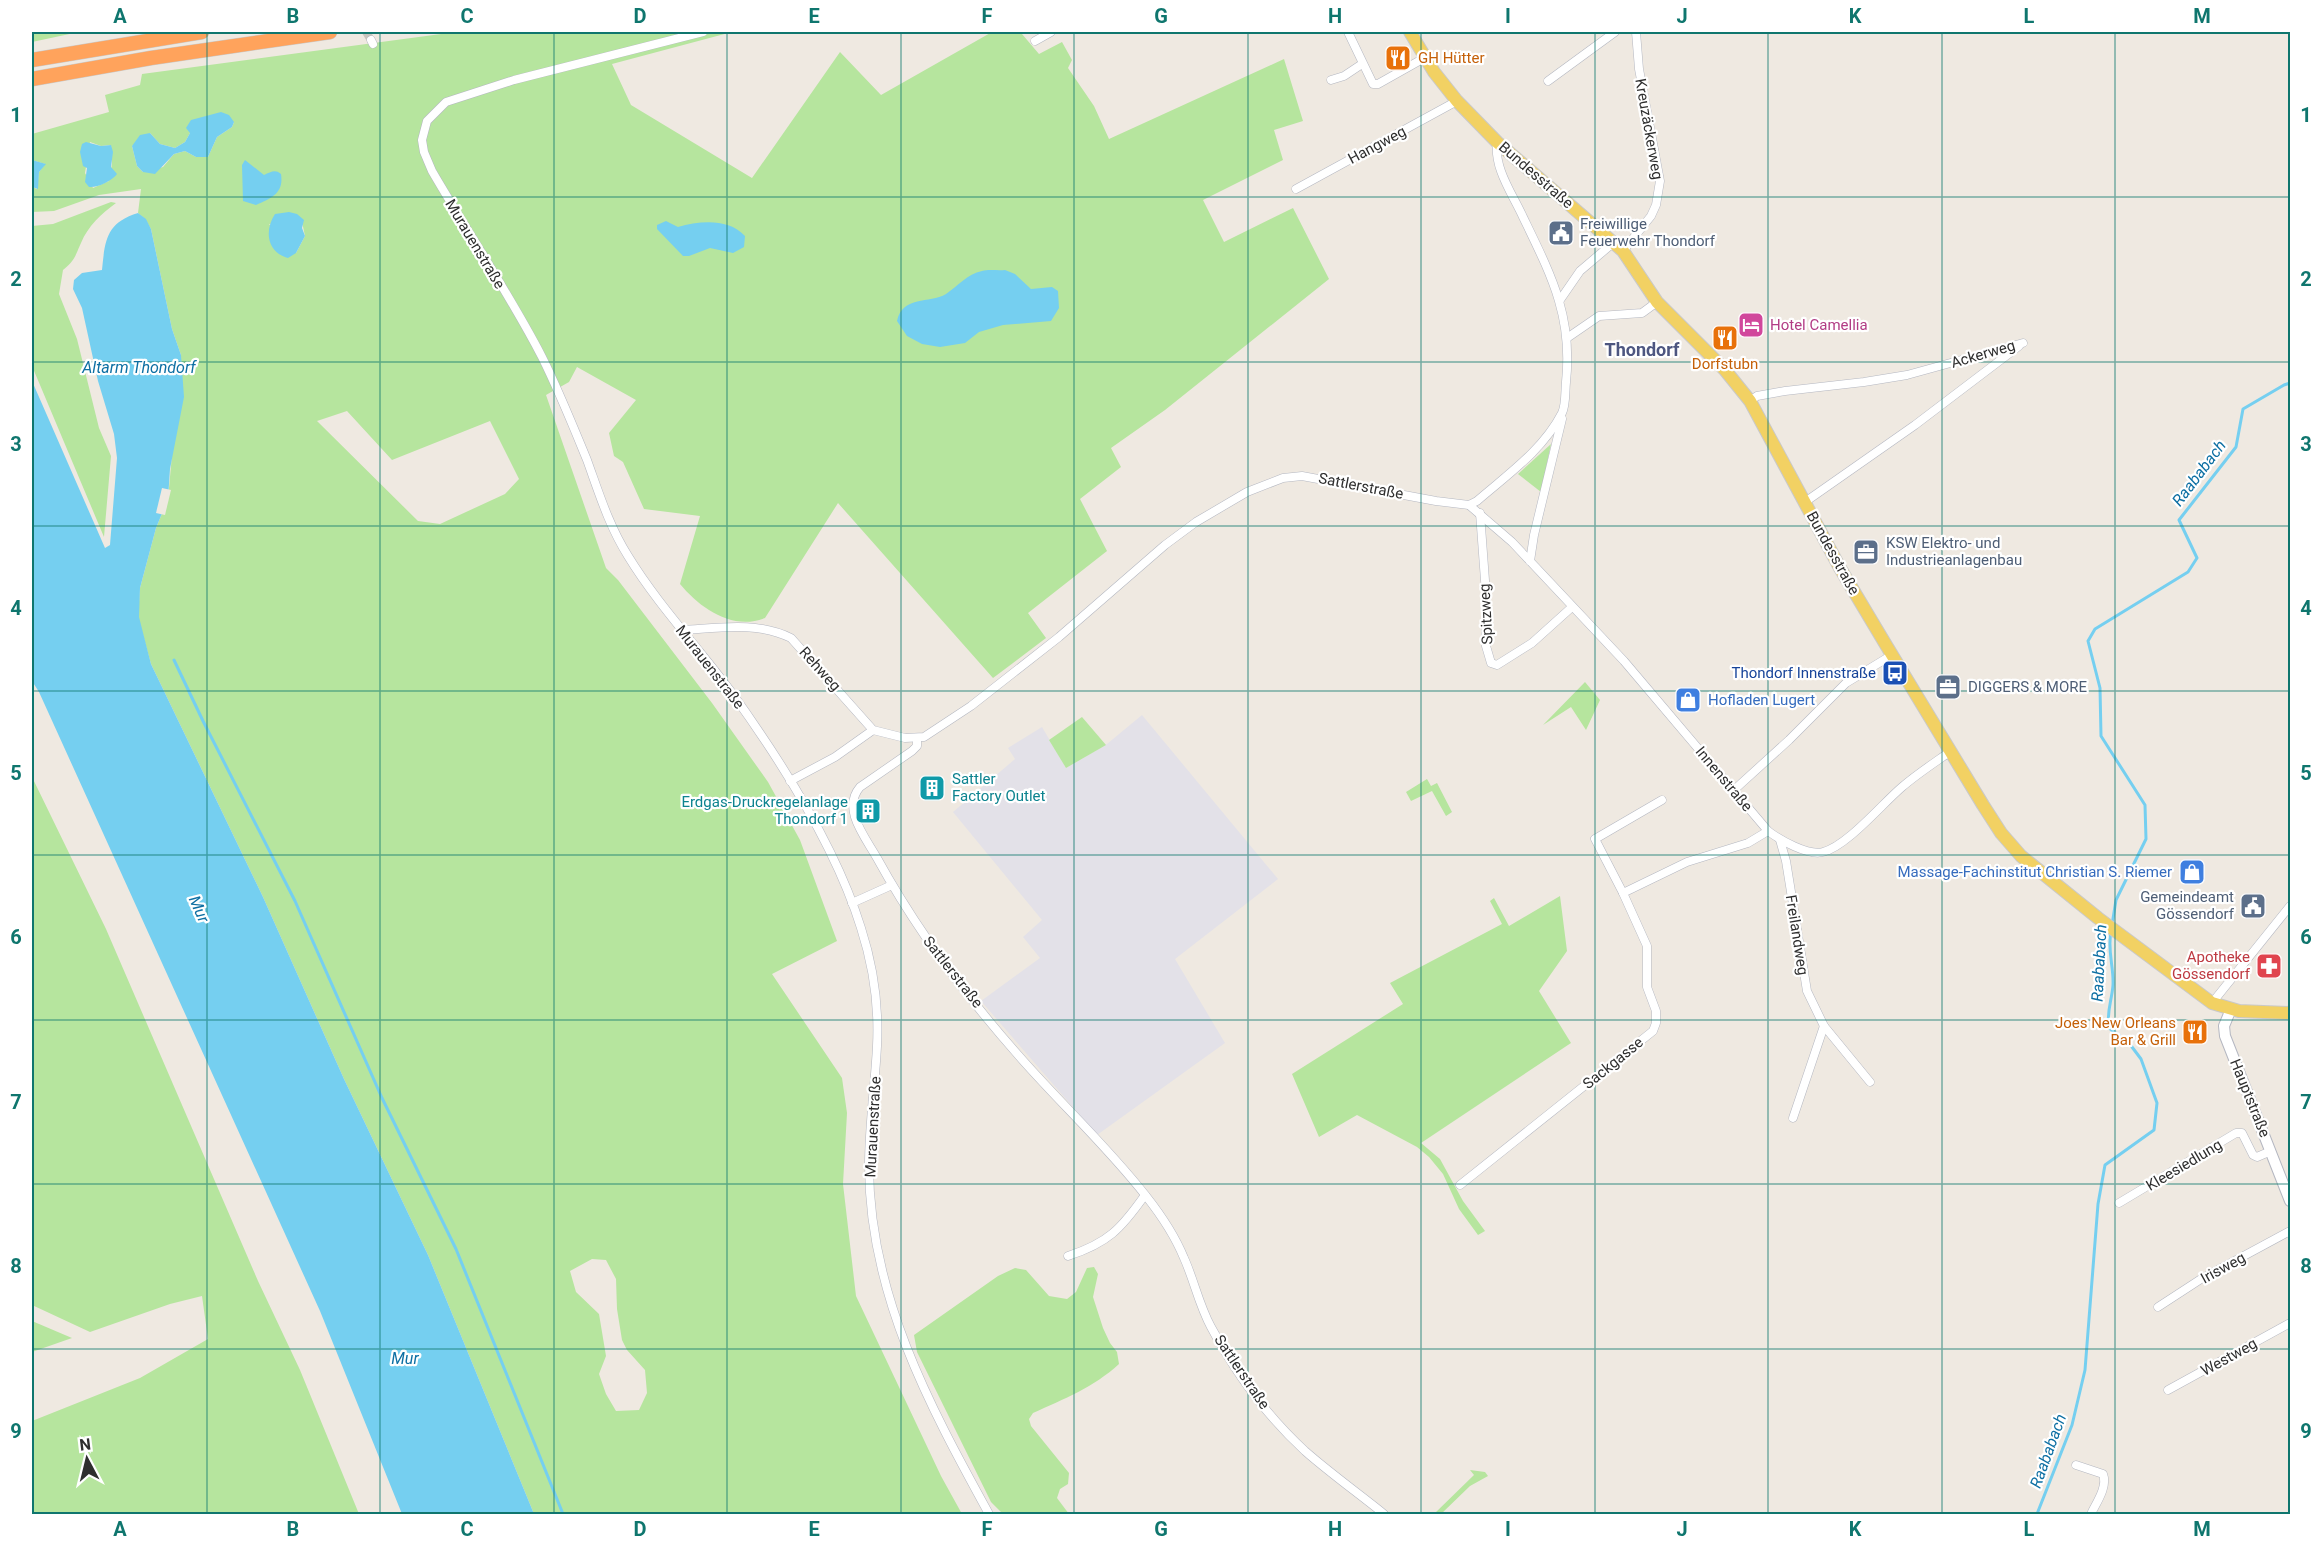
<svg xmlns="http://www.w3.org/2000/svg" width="2322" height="1546" viewBox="0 0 2322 1546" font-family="Roboto,sans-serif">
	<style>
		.industrial { fill: #e3e1e8 }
		.green { fill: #b6e59e; fill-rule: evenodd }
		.water { fill: #75cff0 }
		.pier { fill: #efe9e1 }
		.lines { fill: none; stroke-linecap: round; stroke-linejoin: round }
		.stream { stroke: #75cff0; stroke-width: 3 }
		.street-tunnel { stroke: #c8c4bd; stroke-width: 8; stroke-dasharray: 8 4; stroke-linecap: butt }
		.street-casing { stroke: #b4b7c1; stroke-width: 9 }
		.secondary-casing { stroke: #b4b7c1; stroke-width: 12 }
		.primary-casing { stroke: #c9c9c9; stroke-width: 14 }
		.highway-casing { stroke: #c9c9c9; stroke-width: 15 }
		.street { stroke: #fff; stroke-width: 8 }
		.secondary { stroke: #fff; stroke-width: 10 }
		.primary { stroke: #f2d163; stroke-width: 12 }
		.highway { stroke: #ffa35c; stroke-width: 14 }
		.grid { fill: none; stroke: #0f766e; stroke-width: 1.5; stroke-opacity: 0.55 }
		.labels { text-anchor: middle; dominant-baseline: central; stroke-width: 4.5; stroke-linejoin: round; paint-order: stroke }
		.food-label { font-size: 15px; fill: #c56008; stroke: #fff; text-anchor: start }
		.street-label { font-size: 15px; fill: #2e2e2e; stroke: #fff }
		.service-label { font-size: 15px; fill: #4e5e75; stroke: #fff; text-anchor: start }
		.hotel-label { font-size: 15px; fill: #b23c85; stroke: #fff; text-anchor: start }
		.transit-label { font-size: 15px; fill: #164399; stroke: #fff; text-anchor: end }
		.shop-label { font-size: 15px; fill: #366cbe; stroke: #fff; text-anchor: start }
		.culture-label { font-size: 15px; fill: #0d838f; stroke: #fff; text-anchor: start }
		.health-label { font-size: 15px; fill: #be3a42; stroke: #fff; text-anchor: end }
		.water-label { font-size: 16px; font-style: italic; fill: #0d6fa3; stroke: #fff }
		.quarter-label { font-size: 18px; font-weight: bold; fill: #4d5680; stroke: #fff }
		.neatline { fill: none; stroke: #0f766e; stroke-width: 2 }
		.grid-label { font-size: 20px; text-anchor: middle; font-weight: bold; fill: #0f766e }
	</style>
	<rect width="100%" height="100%" fill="#efe9e1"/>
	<polygon class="industrial" points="1142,715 1278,879 1175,959 1225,1043 1097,1135 981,1001 1040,958 1023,937 1042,920 953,812 1015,759 1008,748 1042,727 1066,768 1107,744"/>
	<g class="green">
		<polygon points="32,32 79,32 32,42"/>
		<path d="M456,32H732L612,64L631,105L752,178L840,52L881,95L992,32H1026L1022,34L1039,54L1062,42L1072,60L1068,68L1094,106L1109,139L1284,59L1303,121L1274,130L1283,160L1203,200L1224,242L1293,208L1329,279L1165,410L1111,448L1121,467L1080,499L1107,551L1028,613L1046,638L993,678L838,503L765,618C732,631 700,608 680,584L700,516L644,509L623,462L614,456L609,433L636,400L577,367L569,382L546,395L606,568L618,580L712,703L768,782L800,840L837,941L772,974L842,1078L847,1113L843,1184L856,1296L941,1476L962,1514H534L428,1255L344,1079L263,897L151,664L138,617L140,588L156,528L168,499L181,355L172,329L151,229L145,219L138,213L141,189L99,195L54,211L32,212V187L37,189L39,172L45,164L32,160V134L109,112L105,95L140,85L142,74ZM234,122L232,127L217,137L208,157H196L185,151L174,154L163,167L143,172L137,166L132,146L150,133L160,144L175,148L185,142L190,133ZM90,142L101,146L111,145L112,164L109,181L93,188L85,173ZM302,222L305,236L296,253L269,224ZM347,411L392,460L490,421L519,479L505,494L440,524L418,521L317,421ZM592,1259L606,1260L616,1279L617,1309L622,1340L627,1350L645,1370L647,1393L639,1410L616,1411L606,1394L599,1374L606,1356L599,1314L576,1292L570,1271Z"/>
		<path d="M111,202L116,203C101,214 88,226 81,243C74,258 76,259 63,270L59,294L77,339L99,428L111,456L104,537L32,366V226L53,224Z"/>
		<polygon points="1551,444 1541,492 1518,474"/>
		<polygon points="1585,682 1600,700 1586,730 1571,707 1543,725"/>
		<polygon points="1082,717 1106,745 1066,768 1049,740"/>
		<polygon points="32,777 106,929 258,1281 300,1370 359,1514 32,1514 32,1421 140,1378 208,1339 202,1296 170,1304 90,1332 32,1305"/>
		<polygon points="1427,779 1431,786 1437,783 1452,812 1446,816 1432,791 1411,801 1406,792"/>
		<polygon points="1560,896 1567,951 1539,991 1571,1043 1421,1143 1440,1159 1463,1201 1485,1231 1478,1235 1459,1209 1443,1174 1429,1157 1417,1147 1357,1115 1319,1137 1292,1074 1403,1004 1390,983 1502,924 1490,901 1494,898 1509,926"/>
		<path d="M1094,1267L1098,1274L1093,1297L1103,1328L1110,1343L1117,1352L1119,1364C1094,1387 1064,1399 1033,1413L1029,1419L1031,1426L1069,1473L1068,1484L1060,1489L1057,1498L1069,1514H1003L991,1502L917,1352L914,1335L998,1276L1015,1268L1026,1270L1049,1296L1067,1299L1076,1292L1087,1268Z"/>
		<polygon points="32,1321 72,1338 32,1352"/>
		<polygon points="1470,1470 1485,1472 1488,1476 1470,1486 1441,1514 1434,1514 1474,1475"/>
	</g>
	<g class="water">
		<polygon points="221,112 229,115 234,122 232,127 217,137 208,157 196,157 185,151 174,154 155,174 143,172 137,166 132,146 140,135 150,133 160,144 175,148 185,142 190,133 186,128 191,120"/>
		<path d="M86,142L101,146L111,145L113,152L111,167L117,174C112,181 97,188 89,187L85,182L87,168L83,166L80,152L82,144Z"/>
		<polygon points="32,160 46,164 39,172 38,189 32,187"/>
		<path d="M245,160L264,175C271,172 275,169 281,174C284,193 272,198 256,205L243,201L242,165Z"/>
		<path d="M289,212L297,214L304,220L302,228L305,236L296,253L288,258C267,252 264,231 275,214Z"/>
		<path d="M138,213L146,219L151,229L172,329L181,355L184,397L170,469L168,499L156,528L140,588L139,617L151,664L263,897L344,1079L428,1255L534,1514H402L320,1311L39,692L32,681V381L105,548L110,545L117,458L114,434L98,381L82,308L73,289L74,280L82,273L102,270C105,240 106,223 138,213Z"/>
		<path d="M666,221L678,227C700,221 728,218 745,236L744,247L733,253L710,248L689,256H683L657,229V225Z"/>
		<path d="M1005,270L1015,274L1031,289L1052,287L1058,291L1059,308L1051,321L1003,325L979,332L965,343L940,347L922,344L907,336L897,321C903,295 929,304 946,294C958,286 967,274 982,271C989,269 998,271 1005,270Z"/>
	</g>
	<polygon class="pier" points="162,488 171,490 165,515 156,513"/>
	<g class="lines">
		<g class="stream">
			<polyline points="174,660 203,721 295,901 382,1098 456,1249 563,1514"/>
			<polyline points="2112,925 2116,900 2146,839 2145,805 2101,736 2100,688 2088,641 2095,629 2188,572 2197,558 2179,520 2236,447 2243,409 2284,385 2290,383"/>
			<path d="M2037,1514L2072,1425L2085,1370L2098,1204L2105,1165L2154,1130L2157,1103L2141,1059L2129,1043L2109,1028C2106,1013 2112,1000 2113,985C2114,967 2107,950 2111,932"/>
		</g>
		<polyline class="street-tunnel" points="366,32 371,40"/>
		<g class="street-casing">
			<g id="street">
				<path d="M703,32L514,80L446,102L427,121L422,140L424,152L432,171C468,233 509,293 542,357C559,391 573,426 587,460C599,493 609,526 628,556C658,605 698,647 732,693C781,761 836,847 861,928C873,965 879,1007 877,1046C875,1086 869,1125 869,1165C869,1294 929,1405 989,1514"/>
				<polyline points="1348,32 1373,84 1378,84 1426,57"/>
				<polyline points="371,40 373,44"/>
				<polyline points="1035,41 1051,32"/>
				<polyline points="1331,80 1344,76 1362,64"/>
				<polyline points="1548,81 1615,32"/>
				<polyline points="1296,189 1457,101"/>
				<polyline points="1623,251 1651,216 1656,205 1660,181 1639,69 1636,32"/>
				<polyline points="1560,300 1580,271 1613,243"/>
				<polyline points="1567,338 1599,316 1642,313 1657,302"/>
				<polyline points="1750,401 1757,396 1785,391 1864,382 1907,375 2023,343"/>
				<polyline points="1805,502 1915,425 2019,346"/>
				<path d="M1469,505L1512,542L1624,661L1768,831C1780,840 1808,856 1823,852C1847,846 1882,804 1902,787C1917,774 1934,763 1951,751"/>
				<polyline points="1480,513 1486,594 1486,646 1491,663 1497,665 1532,643 1572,607"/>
				<polyline points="1530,561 1534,535 1562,419"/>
				<path d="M682,630C719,628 756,621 791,638L873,730L905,738L924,737L971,706L1059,637L1165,545L1196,522L1247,492L1283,478L1302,476L1436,501L1469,505L1477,501C1507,475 1543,450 1562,413C1566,405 1565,392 1566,382C1573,316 1551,275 1523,217C1512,193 1494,169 1497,142"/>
				<path d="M917,738V746L912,751L860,787C841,809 866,838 877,858C916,929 965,995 1019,1056C1060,1103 1107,1146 1146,1196C1161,1215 1175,1236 1184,1258C1194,1280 1199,1305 1211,1327C1235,1372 1267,1416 1305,1451C1330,1473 1358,1493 1384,1514"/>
				<polyline points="790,781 835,757 873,730"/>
				<polyline points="1734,790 1789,740 1846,683 1892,655"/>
				<polyline points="1780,840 1786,861 1807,991 1824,1026 1870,1082"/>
				<polyline points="1623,893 1595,839 1662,800"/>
				<polyline points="852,903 892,885"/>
				<polyline points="2212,1003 2290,906"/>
				<polyline points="1793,1118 1824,1026"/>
				<polyline points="1460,1185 1653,1031 1656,1023 1656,1011 1647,987 1647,946 1623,893 1687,862 1748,843 1768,831"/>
				<polyline points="2119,1203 2236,1133 2242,1133 2253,1155 2257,1157 2271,1151"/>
				<path d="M1068,1256C1108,1243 1121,1229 1145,1195"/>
				<polyline points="2158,1307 2201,1279 2290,1231"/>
				<polyline points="2168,1390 2290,1323"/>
				<path d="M2076,1465L2103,1474C2108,1487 2096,1503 2091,1514"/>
			</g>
		</g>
		<g class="secondary-casing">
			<polyline id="secondary" points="2231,1009 2224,1026 2225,1036 2290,1201"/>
		</g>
		<g class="primary-casing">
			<polyline id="primary" points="1410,32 1434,72 1457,101 1497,142 1623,251 1657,302 1725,370 1750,401 1840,568 1886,645 1983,805 2001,833 2021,856 2098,918 2212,1003 2239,1011 2290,1013"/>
		</g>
		<g class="highway-casing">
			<g id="highway">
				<polyline points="32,60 202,32"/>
				<polyline points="32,79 151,58 330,32"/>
			</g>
		</g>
		<use href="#street" class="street"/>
		<use href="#secondary" class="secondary"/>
		<use href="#primary" class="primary"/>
		<use href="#highway" class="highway"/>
	</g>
	<path class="grid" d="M207,32V1514M380,32V1514M554,32V1514M727,32V1514M901,32V1514M1074,32V1514M1248,32V1514M1421,32V1514M1595,32V1514M1768,32V1514M1942,32V1514M2115,32V1514M32,197H2290M32,362H2290M32,526H2290M32,691H2290M32,855H2290M32,1020H2290M32,1184H2290M32,1349H2290"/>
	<defs>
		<g id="restaurant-square" transform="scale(1.35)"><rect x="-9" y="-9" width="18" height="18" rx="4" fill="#e8710a" stroke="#fff"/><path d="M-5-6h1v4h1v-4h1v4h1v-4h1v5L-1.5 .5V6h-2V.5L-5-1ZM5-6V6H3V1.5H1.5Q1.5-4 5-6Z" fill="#fff"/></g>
		<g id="civic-square" transform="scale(1.35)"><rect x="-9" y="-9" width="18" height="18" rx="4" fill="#5c6f8a" stroke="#fff"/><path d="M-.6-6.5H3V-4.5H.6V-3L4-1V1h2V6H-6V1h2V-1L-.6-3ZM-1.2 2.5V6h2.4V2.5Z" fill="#fff"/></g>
		<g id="hotel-square" transform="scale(1.35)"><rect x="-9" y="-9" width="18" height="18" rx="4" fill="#d1479c" stroke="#fff"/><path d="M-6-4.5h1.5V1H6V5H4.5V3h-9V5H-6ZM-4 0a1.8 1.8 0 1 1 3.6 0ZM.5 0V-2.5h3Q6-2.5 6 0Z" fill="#fff"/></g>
		<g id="office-square" transform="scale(1.35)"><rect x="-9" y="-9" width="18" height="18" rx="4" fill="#5c6f8a" stroke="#fff"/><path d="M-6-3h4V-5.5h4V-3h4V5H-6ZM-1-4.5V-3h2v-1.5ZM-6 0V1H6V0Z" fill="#fff"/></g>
		<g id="bus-square" transform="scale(1.35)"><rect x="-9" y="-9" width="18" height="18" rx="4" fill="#1a4fb4" stroke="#fff"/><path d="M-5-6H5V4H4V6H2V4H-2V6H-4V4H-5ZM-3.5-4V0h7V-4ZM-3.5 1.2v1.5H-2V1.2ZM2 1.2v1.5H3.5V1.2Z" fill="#fff"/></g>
		<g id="shop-square" transform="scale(1.35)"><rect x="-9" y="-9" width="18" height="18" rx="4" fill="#3f7fe0" stroke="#fff"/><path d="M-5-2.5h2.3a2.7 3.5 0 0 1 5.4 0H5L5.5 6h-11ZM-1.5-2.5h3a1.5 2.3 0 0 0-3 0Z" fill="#fff"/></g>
		<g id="building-square" transform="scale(1.35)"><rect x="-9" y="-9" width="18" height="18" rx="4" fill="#0f9aa8" stroke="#fff"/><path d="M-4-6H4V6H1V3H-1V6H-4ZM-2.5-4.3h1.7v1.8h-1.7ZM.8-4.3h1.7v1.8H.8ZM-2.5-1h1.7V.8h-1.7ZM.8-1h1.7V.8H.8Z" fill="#fff"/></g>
		<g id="pharmacy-square" transform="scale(1.35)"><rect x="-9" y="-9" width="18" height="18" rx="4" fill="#e0444e" stroke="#fff"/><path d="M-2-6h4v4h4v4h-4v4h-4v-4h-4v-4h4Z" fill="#fff"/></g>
	</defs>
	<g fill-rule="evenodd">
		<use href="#restaurant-square" x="1398" y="58"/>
		<use href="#civic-square" x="1561" y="233"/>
		<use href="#hotel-square" x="1751" y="325"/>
		<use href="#restaurant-square" x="1725" y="338"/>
		<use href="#office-square" x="1866" y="552"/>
		<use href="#bus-square" x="1895" y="673"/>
		<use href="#office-square" x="1948" y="687"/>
		<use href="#shop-square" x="1688" y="700"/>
		<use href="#building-square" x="932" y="788"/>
		<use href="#building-square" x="868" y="811"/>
		<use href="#shop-square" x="2192" y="872"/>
		<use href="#civic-square" x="2253" y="906"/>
		<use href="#pharmacy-square" x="2269" y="966"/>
		<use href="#restaurant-square" x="2195" y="1032"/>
	</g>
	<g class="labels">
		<g class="food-label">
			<text x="1418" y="58">GH Hütter</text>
			<text x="1725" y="364" text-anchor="middle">Dorfstubn</text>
			<text x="2176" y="1023" text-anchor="end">Joes New Orleans<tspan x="2176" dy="17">Bar &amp; Grill</tspan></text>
		</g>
		<g class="street-label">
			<text transform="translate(1649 129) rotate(80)">Kreuzäckerweg</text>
			<text transform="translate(1377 145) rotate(-28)">Hangweg</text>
			<text transform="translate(1536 175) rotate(41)">Bundesstraße</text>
			<text transform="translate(475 244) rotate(59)">Murauenstraße</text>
			<text transform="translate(1983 354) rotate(-16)">Ackerweg</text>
			<text transform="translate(1361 486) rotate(11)">Sattlerstraße</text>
			<text transform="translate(1833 553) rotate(61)">Bundesstraße</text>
			<text transform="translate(1486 614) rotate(-93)">Spitzweg</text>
			<text transform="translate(710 667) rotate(52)">Murauenstraße</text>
			<text transform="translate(820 669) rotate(48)">Rehweg</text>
			<text transform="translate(1724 779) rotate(50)">Innenstraße</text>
			<text transform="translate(1797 935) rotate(81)">Freilandweg</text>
			<text transform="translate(953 972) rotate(52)">Sattlerstraße</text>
			<text transform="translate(1613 1063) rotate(-39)">Sackgasse</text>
			<text transform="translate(2250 1098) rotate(68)">Hauptstraße</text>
			<text transform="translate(873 1127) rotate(-87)">Murauenstraße</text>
			<text transform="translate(2184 1165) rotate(-31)">Kleesiedlung</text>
			<text transform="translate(2223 1268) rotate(-29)">Irisweg</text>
			<text transform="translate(2229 1357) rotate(-29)">Westweg</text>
			<text transform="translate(1242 1372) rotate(56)">Sattlerstraße</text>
		</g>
		<g class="service-label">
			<text x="1580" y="224">Freiwillige<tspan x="1580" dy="17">Feuerwehr Thondorf</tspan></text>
			<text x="1886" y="543">KSW Elektro- und<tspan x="1886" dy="17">Industrieanlagenbau</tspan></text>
			<text x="1968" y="687">DIGGERS &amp; MORE</text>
			<text x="2234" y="897" text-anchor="end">Gemeindeamt<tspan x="2234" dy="17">Gössendorf</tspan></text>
		</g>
		<g class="hotel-label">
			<text x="1770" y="325">Hotel Camellia</text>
		</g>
		<g class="transit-label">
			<text x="1876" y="673">Thondorf Innenstraße</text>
		</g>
		<g class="shop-label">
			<text x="1708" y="700">Hofladen Lugert</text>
			<text x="2172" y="872" text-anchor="end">Massage-Fachinstitut Christian S. Riemer</text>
		</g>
		<g class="culture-label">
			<text x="952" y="779">Sattler<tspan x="952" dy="17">Factory Outlet</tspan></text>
			<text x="848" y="802" text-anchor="end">Erdgas-Druckregelanlage<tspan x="848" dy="17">Thondorf 1</tspan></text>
		</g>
		<g class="health-label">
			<text x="2250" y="957">Apotheke<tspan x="2250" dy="17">Gössendorf</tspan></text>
		</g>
		<g class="water-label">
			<text x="139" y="367">Altarm Thondorf</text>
			<text transform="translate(2199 473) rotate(-53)">Raababach</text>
			<text transform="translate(199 909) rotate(66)">Mur</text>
			<text transform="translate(2099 963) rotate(-87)">Raababach</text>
			<text x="405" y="1358">Mur</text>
			<text transform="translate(2048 1451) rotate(-70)">Raababach</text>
		</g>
		<g class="quarter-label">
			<text x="1642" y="349">Thondorf</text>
		</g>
	</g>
	<rect width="2322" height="1546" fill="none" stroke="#ffffff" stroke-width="66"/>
	<g transform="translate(87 1459) rotate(353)" stroke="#ffffff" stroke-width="4.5" paint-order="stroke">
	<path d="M0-4.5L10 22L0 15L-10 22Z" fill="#2e2e2e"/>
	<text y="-9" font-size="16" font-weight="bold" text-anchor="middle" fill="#2e2e2e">N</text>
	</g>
	<rect x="33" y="33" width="2256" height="1480" class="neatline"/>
	<g class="grid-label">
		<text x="120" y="23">A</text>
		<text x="293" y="23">B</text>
		<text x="467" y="23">C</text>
		<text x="640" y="23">D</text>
		<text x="814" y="23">E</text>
		<text x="987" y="23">F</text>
		<text x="1161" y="23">G</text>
		<text x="1335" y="23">H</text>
		<text x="1508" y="23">I</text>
		<text x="1682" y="23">J</text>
		<text x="1855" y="23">K</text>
		<text x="2029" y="23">L</text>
		<text x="2202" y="23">M</text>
		<text x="16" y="122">1</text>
		<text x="2306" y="122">1</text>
		<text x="16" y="286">2</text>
		<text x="2306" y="286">2</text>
		<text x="16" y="451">3</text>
		<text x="2306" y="451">3</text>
		<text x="16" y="615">4</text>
		<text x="2306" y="615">4</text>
		<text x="16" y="780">5</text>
		<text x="2306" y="780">5</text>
		<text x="16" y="944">6</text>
		<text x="2306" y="944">6</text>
		<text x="16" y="1109">7</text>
		<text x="2306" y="1109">7</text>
		<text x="16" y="1273">8</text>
		<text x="2306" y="1273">8</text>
		<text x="16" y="1438">9</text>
		<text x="2306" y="1438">9</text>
		<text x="120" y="1536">A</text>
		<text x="293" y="1536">B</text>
		<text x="467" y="1536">C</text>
		<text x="640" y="1536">D</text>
		<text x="814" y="1536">E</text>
		<text x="987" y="1536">F</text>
		<text x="1161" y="1536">G</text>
		<text x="1335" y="1536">H</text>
		<text x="1508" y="1536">I</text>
		<text x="1682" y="1536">J</text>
		<text x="1855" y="1536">K</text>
		<text x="2029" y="1536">L</text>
		<text x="2202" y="1536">M</text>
	</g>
</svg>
